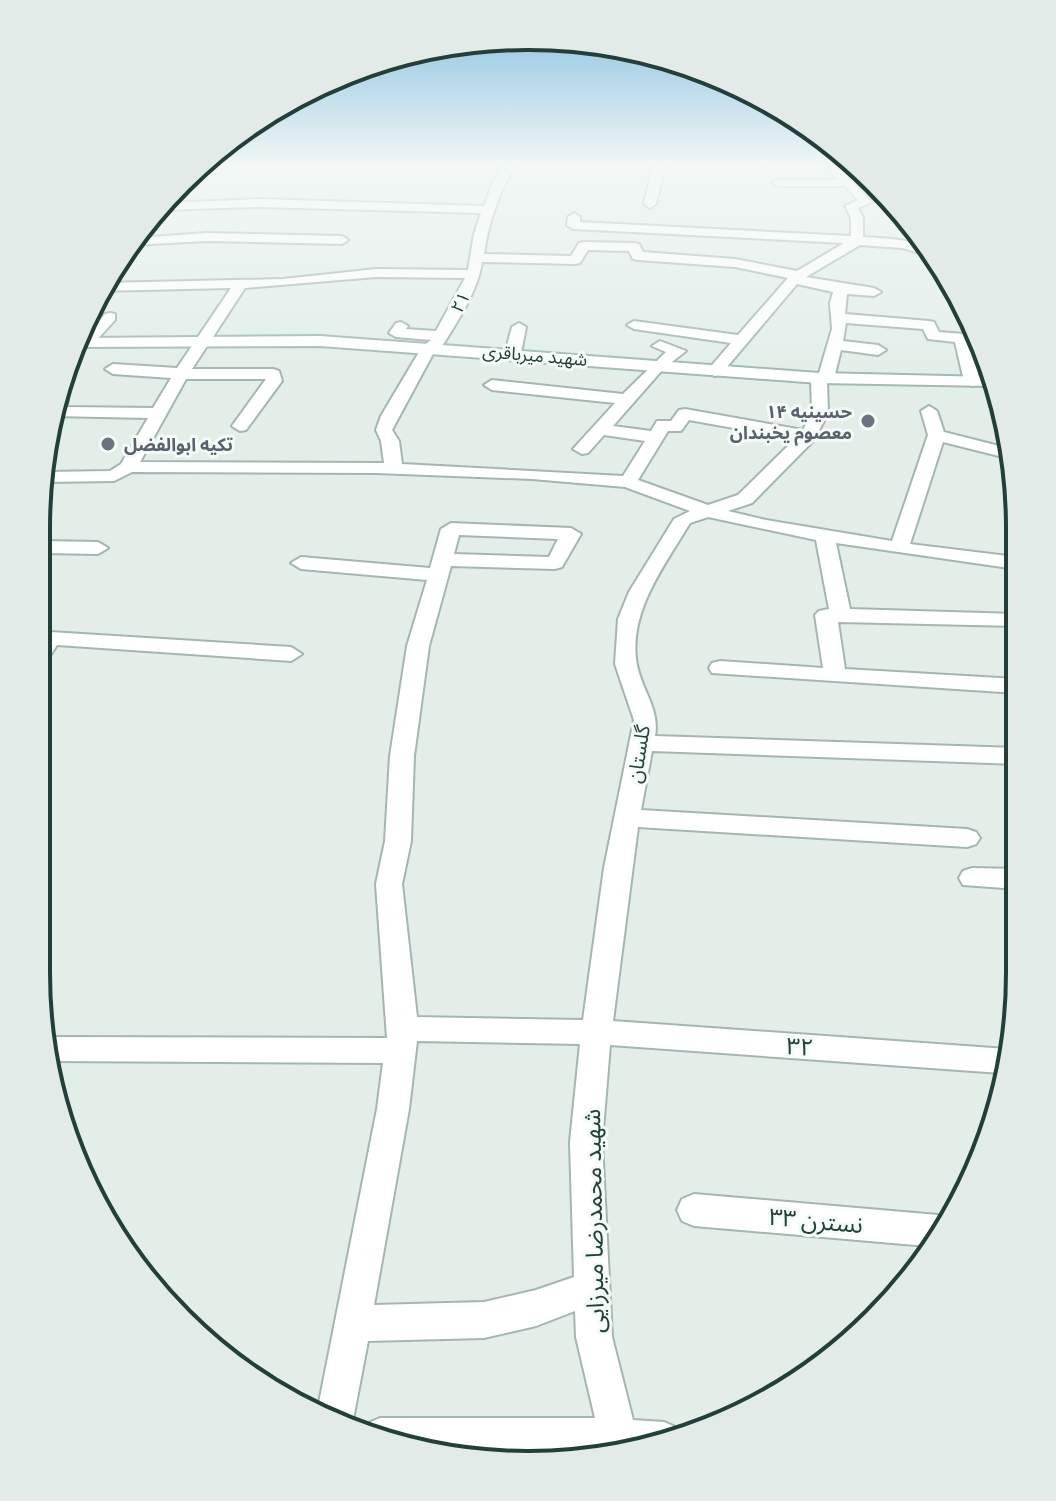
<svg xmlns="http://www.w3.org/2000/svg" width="1056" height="1501" viewBox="0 0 1056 1501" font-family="'Titillium Web','Noto Sans Arabic',sans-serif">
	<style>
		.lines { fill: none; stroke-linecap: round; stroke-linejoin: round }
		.minor-casing { stroke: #a5b6b1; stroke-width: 4 }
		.secondary-casing { stroke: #a1bab2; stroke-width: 4 }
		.minor { fill: #fff; fill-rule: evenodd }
		.secondary { fill: #fff; fill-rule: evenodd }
		.worship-dot { fill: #6b7280; stroke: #f4faf7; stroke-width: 3 }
		.labels { text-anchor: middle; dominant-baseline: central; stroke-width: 6; stroke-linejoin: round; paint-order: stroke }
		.far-street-label { font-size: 18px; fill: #224039; stroke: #f4faf7 }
		.far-worship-label { font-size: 18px; font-weight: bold; fill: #5b616d; stroke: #f4faf7; text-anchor: end }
		.street-label { font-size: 20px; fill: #224039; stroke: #f4faf7 }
		.near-street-label { font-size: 24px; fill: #224039; stroke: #f4faf7 }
		.rim { fill: none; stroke: #224039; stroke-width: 4 }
	</style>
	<rect width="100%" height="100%" fill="#e3eee9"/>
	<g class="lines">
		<g class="minor-casing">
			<g id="minor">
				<path d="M504,165H516C499,191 488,224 484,254L571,256L579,243L584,242L634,243L639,244L643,252L735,259L797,271L844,243L573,229L567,225L568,217L574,213L580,217V222L851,236V218L845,206L858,200L845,186H778L772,183L778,180H838L825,165H837L872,202L858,208L863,218V237C885,239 920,237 934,257L902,248L860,245L806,277L874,288L881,292L874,296L847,294L845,314L929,321L934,322L939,332L977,335L980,344H971L980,381L978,384L972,386L964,381L955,342L928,339L923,329L846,323L843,341L878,345L886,350L878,355L841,350L834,378L827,382L828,413L814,440L752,503L728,511L766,520L892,541L928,435L921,411L929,406L937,411L944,432L1011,449L1015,460L943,442L910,544L1016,557V569L836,543L850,609L1017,614V626L838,622L845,669L1017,679V693L712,673L709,668L712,663L720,661L823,668L815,615L819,611L829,609L816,540L708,517L690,523C665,565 627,613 637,665C642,691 660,709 655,736L1017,748L1018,764L652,751L641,810L967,829L976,832L980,838L976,844L967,847L638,827L613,1021L1007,1049L1001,1073L610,1045L602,1142L612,1337L633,1420L664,1422L678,1428L681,1436L624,1456L452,1458L362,1434L366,1424L380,1418H595L576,1337L575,1311L536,1326L484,1338L368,1341L351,1430L317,1413L377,1109L383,1063L48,1061L44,1037L387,1038L376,884L385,841L390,756L407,646L427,580L301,569L291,563L301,557L430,568L441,529L451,523L571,528L581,534L562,567L555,569L451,566L429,646L414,756L411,841L402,884L417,1017L583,1020L604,868L634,720L615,664L618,619L629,592L674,519L690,511L625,487L532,479L376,473L132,472L114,481L45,482V472L110,471L121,464L148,418L52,416L59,395L68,400L66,407L153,408L171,378L113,374L105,369L113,364L177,368L231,288L99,291L102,283L283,279L376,269L468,270L474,234L481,213L260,207L161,210L166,203L260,199L484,206L494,180ZM588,250L629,251L633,259L638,260L735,267L788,278L738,335L634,321L627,325L634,329L731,343L707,371L715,376L721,374L797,284L833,292L830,303L832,329L819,373L811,378L812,413L803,430L685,409L679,410L671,421H657L651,431L613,426L664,368L686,351L660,341L652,346L666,352L623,394L492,380L484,385L492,390L615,403L573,449L582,454L588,453L604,435L645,441L623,476L402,464L399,441L392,430L434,352L439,351C454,327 478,292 482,262L575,264L580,263ZM376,277L465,278L436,331L406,329L408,326L401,322L396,323L389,333L396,337L431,340L422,347L381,416L376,430L381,441L384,463L140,462L186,379H266L232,426L240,431L246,430L282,381L279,371L273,369H192L245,288ZM689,420L795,439L738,495L708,505L638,480L668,431H681ZM459,535L558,539L549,557L454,554ZM417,1041L580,1044L570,1142L574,1277L536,1290L484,1302L374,1305L409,1109Z"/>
				<polygon points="653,165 665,165 656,204 650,208 644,204"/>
				<polygon points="883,192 898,203 899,205 880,204 878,201"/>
				<polygon points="207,233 342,236 348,240 342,244 207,241 132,245 138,238"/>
				<polygon points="110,313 115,314 115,320 92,345 82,345 82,339 105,314"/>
				<polygon points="519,323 526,327 521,353 518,356 508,356 505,353 512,327"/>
				<polygon points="44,541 98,542 108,548 98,554 44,553"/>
				<polygon points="50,632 291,647 302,654 291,661 57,645 50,656 42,657 42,634"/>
				<polygon points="972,868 1018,869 1018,889 963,885 959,878 963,871"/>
				<polygon points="694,1194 938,1215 948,1219 927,1246 694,1226 682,1221 677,1210 682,1199"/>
			</g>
		</g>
		<g class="secondary-casing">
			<polygon id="secondary" points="320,336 819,373 990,377 992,386 819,383 320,346 77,347 81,338"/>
		</g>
		<use href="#minor" class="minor"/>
		<use href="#secondary" class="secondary"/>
	</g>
	<linearGradient id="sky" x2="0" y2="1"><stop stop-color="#82bce0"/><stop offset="0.44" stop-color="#f2f7f5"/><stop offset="1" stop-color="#f2f7f5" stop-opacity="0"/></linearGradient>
	<rect width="1056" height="375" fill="url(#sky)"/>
	<g class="worship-dot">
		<circle cx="868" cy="421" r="8"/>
		<circle cx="108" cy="444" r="8"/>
	</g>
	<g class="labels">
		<g class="far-street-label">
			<text transform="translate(460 302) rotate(-62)">۲۱</text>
			<text transform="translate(535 355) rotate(5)">شهید میرباقری</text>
		</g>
		<g class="far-worship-label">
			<text x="852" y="411">حسینیه ۱۴<tspan x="852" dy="21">معصوم یخبندان</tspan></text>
			<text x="124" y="444" text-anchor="start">تکیه ابوالفضل</text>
		</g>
		<g class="street-label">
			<text transform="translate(638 754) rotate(-81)">گلستان</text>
		</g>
		<g class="near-street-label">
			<text transform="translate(800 1046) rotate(4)">۳۲</text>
			<text transform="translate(816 1220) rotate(5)">نسترن ۳۳</text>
			<text transform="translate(593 1221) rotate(-91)">شهید محمدرضا میرزایی</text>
		</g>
	</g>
	<path d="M0 0H1056V1501H0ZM528 50H528A478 478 0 0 1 1006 528V973A478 478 0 0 1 528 1451H528A478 478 0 0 1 50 973V528A478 478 0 0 1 528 50Z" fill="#e3ebe8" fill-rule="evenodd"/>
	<path class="rim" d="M528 50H528A478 478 0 0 1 1006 528V973A478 478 0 0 1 528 1451H528A478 478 0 0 1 50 973V528A478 478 0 0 1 528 50Z"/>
</svg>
